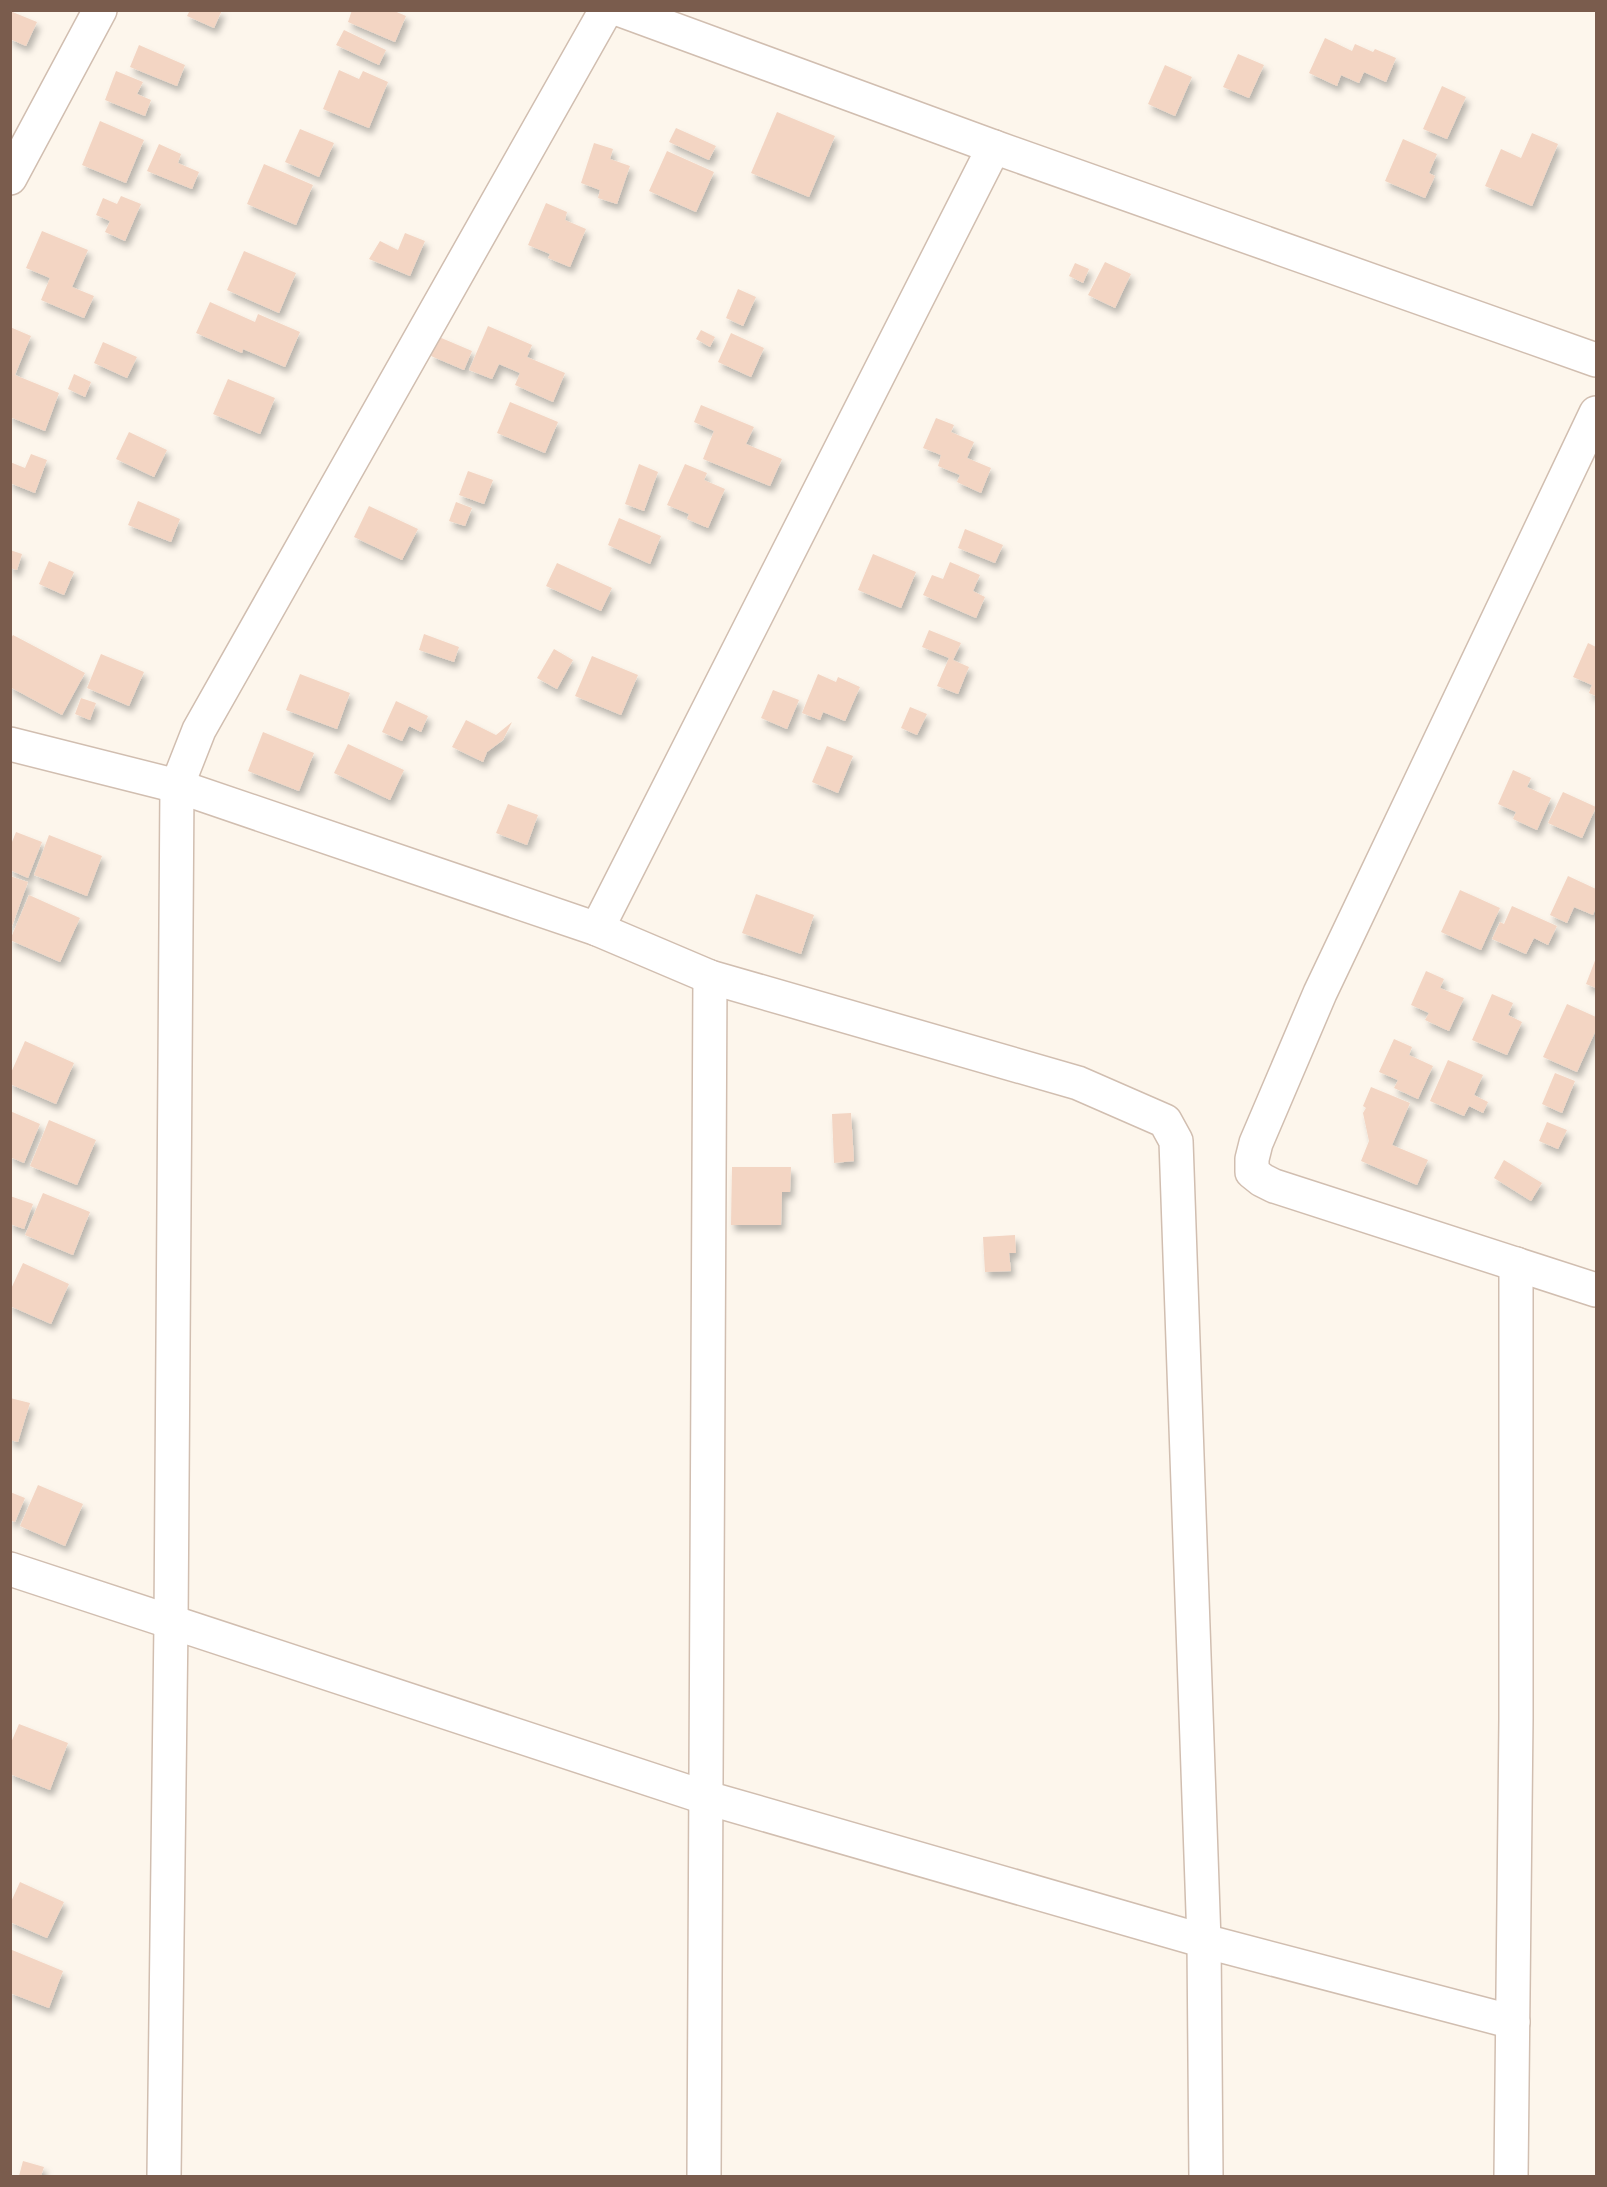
<svg xmlns="http://www.w3.org/2000/svg" width="1607" height="2187" viewBox="0 0 1607 2187" font-family="Overpass,sans-serif">
	<style>
		.building { fill: #f3d5c3; filter: url(#shadow) }
		.lines { fill: none; stroke-linecap: round; stroke-linejoin: round }
		.street-casing { stroke: #d1beb0; stroke-width: 36 }
		.street { stroke: #fff; stroke-width: 33 }
	</style>
	<defs>
		<filter id="shadow"><feDropShadow dx="3.5" dy="6" stdDeviation="3" flood-color="#0004"/></filter>
	</defs>
	<rect width="100%" height="100%" fill="#fdf6ec"/>
	<g class="building">
		<polygon points="190,10 222,10 214,28 187,16"/>
		<polygon points="352,10 392,10 406,16 395,42 348,22"/>
		<polygon points="10,11 37,22 26,46 10,39"/>
		<polygon points="344,30 386,50 379,65 336,45"/>
		<polygon points="1325,38 1352,51 1355,44 1373,52 1375,49 1396,58 1386,82 1364,72 1359,83 1341,75 1337,86 1309,73"/>
		<polygon points="139,45 185,65 177,86 130,67"/>
		<polygon points="1238,54 1264,65 1249,98 1223,87"/>
		<polygon points="1165,65 1192,77 1175,116 1148,104"/>
		<polygon points="339,70 359,79 363,71 388,82 369,128 323,109"/>
		<polygon points="116,71 143,82 137,94 151,100 145,116 105,100"/>
		<polygon points="1442,86 1466,97 1447,139 1423,129"/>
		<polygon points="777,112 835,136 809,197 751,173"/>
		<polygon points="100,121 144,140 126,183 82,165"/>
		<polygon points="676,128 716,146 709,160 669,142"/>
		<polygon points="300,129 334,143 319,177 285,162"/>
		<polygon points="1532,133 1558,144 1532,206 1485,186 1501,149 1521,158"/>
		<polygon points="1403,139 1437,154 1429,173 1435,176 1425,198 1385,181"/>
		<polygon points="594,143 613,149 610,159 630,166 617,204 598,198 600,190 581,183"/>
		<polygon points="159,144 181,154 178,163 199,172 192,189 147,171"/>
		<polygon points="667,151 714,172 696,212 649,191"/>
		<polygon points="264,164 313,185 296,225 247,204"/>
		<polygon points="121,196 141,204 125,241 105,232 110,221 96,215 103,198 117,204"/>
		<polygon points="546,203 567,212 565,220 586,229 570,267 548,258 550,254 528,245"/>
		<polygon points="42,231 88,250 72,287 94,296 84,318 41,300 50,278 26,268"/>
		<polygon points="405,233 425,241 410,276 369,259 380,241 398,250"/>
		<polygon points="244,251 296,273 279,313 227,290"/>
		<polygon points="1105,262 1131,274 1115,308 1088,295"/>
		<polygon points="1075,263 1089,269 1083,283 1069,276"/>
		<polygon points="738,289 756,297 743,326 726,318"/>
		<polygon points="210,302 255,322 258,314 300,332 285,367 243,349 242,353 196,333"/>
		<polygon points="488,326 532,345 527,357 565,373 553,402 515,385 520,373 499,364 492,379 469,370"/>
		<polygon points="10,327 31,336 15,375 59,393 45,431 10,417"/>
		<polygon points="701,330 715,337 710,347 696,339"/>
		<polygon points="731,333 764,348 751,377 718,362"/>
		<polygon points="439,337 472,351 464,370 431,356"/>
		<polygon points="103,342 137,357 127,378 94,363"/>
		<polygon points="74,374 91,382 85,397 68,389"/>
		<polygon points="228,379 275,398 260,434 213,414"/>
		<polygon points="510,402 558,422 545,453 497,433"/>
		<polygon points="701,405 754,427 746,444 782,459 770,486 703,459 714,431 694,422"/>
		<polygon points="936,418 954,425 951,432 974,442 967,458 991,468 981,493 957,482 960,475 938,466 941,455 923,448"/>
		<polygon points="129,432 167,450 154,477 116,459"/>
		<polygon points="31,454 47,460 35,493 10,483 10,462 25,468"/>
		<polygon points="639,464 658,472 644,511 625,504"/>
		<polygon points="685,464 707,473 704,480 725,489 708,528 687,519 689,514 667,505"/>
		<polygon points="468,471 493,480 484,504 459,495"/>
		<polygon points="138,501 180,519 171,542 128,525"/>
		<polygon points="456,502 472,508 465,526 449,521"/>
		<polygon points="369,506 418,529 402,560 354,537"/>
		<polygon points="619,518 661,536 650,564 608,545"/>
		<polygon points="965,529 1003,545 995,563 958,548"/>
		<polygon points="10,550 22,554 17,570 10,568"/>
		<polygon points="873,554 916,572 901,608 858,590"/>
		<polygon points="49,561 74,572 64,595 39,584"/>
		<polygon points="950,562 980,575 973,591 985,597 976,618 923,595 932,575 943,579"/>
		<polygon points="557,563 612,588 601,611 546,586"/>
		<polygon points="929,630 961,643 953,660 969,667 958,694 937,686 949,658 922,647"/>
		<polygon points="424,634 459,647 454,662 419,650"/>
		<polygon points="13,635 85,673 62,715 10,687 10,640"/>
		<polygon points="1588,643 1596,647 1596,696 1589,693 1592,685 1573,677"/>
		<polygon points="554,649 573,660 557,689 537,678"/>
		<polygon points="101,654 144,672 129,706 87,688"/>
		<polygon points="592,656 638,675 621,715 575,696"/>
		<polygon points="300,674 350,693 337,729 286,710"/>
		<polygon points="818,674 836,682 838,677 860,687 845,721 823,712 820,720 802,713"/>
		<polygon points="773,690 799,700 787,729 761,718"/>
		<polygon points="81,698 96,703 90,720 75,714"/>
		<polygon points="396,701 428,716 421,732 409,726 402,741 382,732"/>
		<polygon points="910,707 927,714 917,735 901,728"/>
		<polygon points="466,720 496,735 512,722 503,740 487,752 483,762 452,747"/>
		<polygon points="263,732 314,753 299,791 248,771"/>
		<polygon points="348,744 404,770 390,800 334,773"/>
		<polygon points="827,746 853,756 838,793 812,782"/>
		<polygon points="1513,770 1531,778 1527,787 1551,798 1537,830 1513,819 1516,812 1498,804"/>
		<polygon points="1563,792 1596,807 1582,838 1548,823"/>
		<polygon points="508,804 538,815 527,845 496,833"/>
		<polygon points="16,832 42,842 28,878 10,870 10,847"/>
		<polygon points="49,835 102,856 87,896 34,875"/>
		<polygon points="10,876 28,882 11,929 10,929"/>
		<polygon points="1568,876 1596,889 1596,907 1593,915 1574,907 1567,923 1550,915"/>
		<polygon points="1460,890 1500,908 1481,950 1441,932"/>
		<polygon points="756,894 814,915 801,954 742,933"/>
		<polygon points="29,895 80,918 60,962 10,940"/>
		<polygon points="1512,906 1557,926 1548,945 1534,938 1526,954 1492,939 1500,922 1504,924"/>
		<polygon points="1596,958 1596,988 1586,984"/>
		<polygon points="1426,971 1444,979 1440,988 1464,998 1449,1031 1425,1020 1429,1013 1411,1005"/>
		<polygon points="1492,994 1513,1003 1508,1015 1522,1022 1507,1055 1472,1040"/>
		<polygon points="1567,1004 1596,1017 1596,1030 1577,1072 1543,1057"/>
		<polygon points="1394,1039 1412,1047 1409,1055 1433,1066 1418,1099 1394,1088 1398,1080 1379,1072"/>
		<polygon points="25,1041 74,1063 56,1104 10,1084 10,1075"/>
		<polygon points="1448,1060 1483,1075 1474,1095 1488,1102 1483,1113 1469,1106 1464,1116 1430,1101"/>
		<polygon points="1555,1073 1575,1081 1562,1113 1542,1104"/>
		<polygon points="1371,1087 1410,1103 1392,1145 1428,1160 1417,1185 1361,1161 1369,1141 1363,1113 1366,1108 1363,1106"/>
		<polygon points="10,1111 40,1124 24,1163 10,1157"/>
		<polygon points="851,1113 854,1161 834,1163 832,1114"/>
		<polygon points="49,1120 96,1140 77,1185 30,1166"/>
		<polygon points="1547,1122 1567,1130 1558,1149 1539,1141"/>
		<polygon points="1504,1160 1542,1183 1531,1201 1494,1178"/>
		<polygon points="732,1167 791,1167 790,1192 782,1192 781,1225 731,1225"/>
		<polygon points="43,1193 90,1212 73,1255 25,1235"/>
		<polygon points="10,1196 33,1204 24,1229 10,1224"/>
		<polygon points="1015,1235 1016,1253 1009,1253 1011,1271 985,1272 983,1237"/>
		<polygon points="23,1263 69,1284 51,1324 10,1306 10,1291"/>
		<polygon points="10,1398 30,1403 18,1442 10,1440"/>
		<polygon points="38,1485 83,1504 65,1546 20,1526"/>
		<polygon points="10,1492 25,1498 15,1522 10,1520"/>
		<polygon points="19,1724 68,1743 50,1790 10,1774 10,1745"/>
		<polygon points="20,1882 64,1902 47,1938 10,1922 10,1904"/>
		<polygon points="12,1950 63,1971 49,2008 10,1993"/>
		<polygon points="23,2161 44,2167 41,2176 19,2176"/>
	</g>
	<g class="lines">
		<g class="street-casing">
			<g id="street">
				<polyline points="621,10 994,147 1596,360"/>
				<polyline points="10,178 100,10"/>
				<polyline points="1596,413 1320,993 1256,1143 1252,1159 1252,1172 1262,1180 1274,1186 1596,1290"/>
				<polyline points="10,744 177,786 597,929 710,977 1078,1083 1165,1121 1176,1141 1204,1941 1206,2176"/>
				<polyline points="597,929 994,147"/>
				<polyline points="10,1569 704,1797 1204,1941 1513,2022"/>
				<polyline points="164,2176 171,1623 177,786 199,730 606,10"/>
				<polyline points="704,2176 710,977"/>
				<polyline points="1511,2176 1516,1719 1516,1264"/>
			</g>
		</g>
		<use href="#street" class="street"/>
	</g>
	<rect width="1607" height="2187" fill="none" stroke="#7a5c4d" stroke-width="24"/>
</svg>
